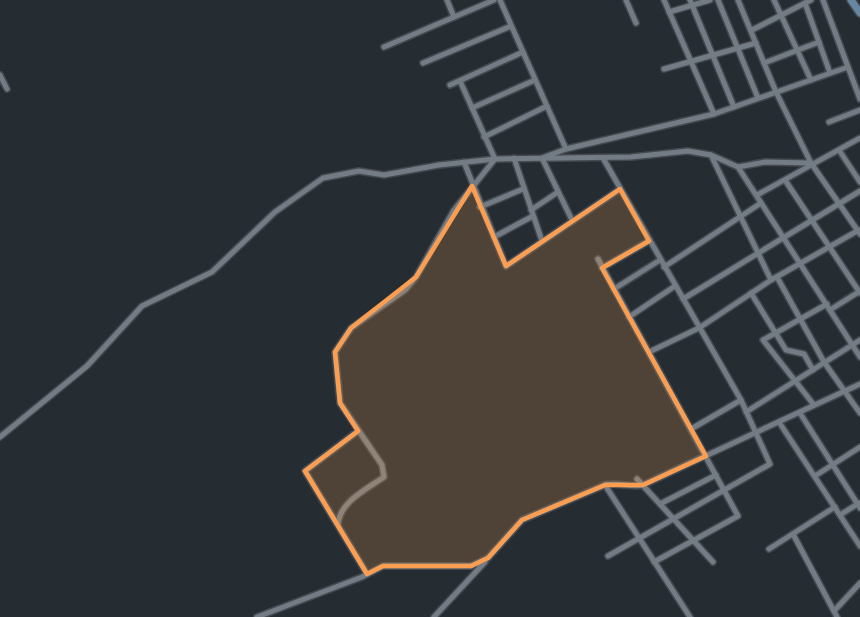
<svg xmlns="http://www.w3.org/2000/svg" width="860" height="617" viewBox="0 0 860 617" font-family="'Sofia Sans Condensed',sans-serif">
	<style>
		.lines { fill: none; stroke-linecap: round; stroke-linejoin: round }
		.street-casing { stroke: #43494e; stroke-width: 8 }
		.secondary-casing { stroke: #43494e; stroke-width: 10 }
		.street { stroke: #737c84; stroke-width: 5 }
		.secondary { stroke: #6686a1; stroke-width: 7 }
		.marked { fill: #fb9e52; fill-opacity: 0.2; stroke: #fb9e52; stroke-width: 4.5; stroke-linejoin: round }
	</style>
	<rect width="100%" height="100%" fill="#252c32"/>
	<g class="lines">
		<g class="street-casing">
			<g id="street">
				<polyline points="447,0 454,17"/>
				<polyline points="500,0 566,149"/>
				<polyline points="626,0 636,23"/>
				<polyline points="664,0 714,114"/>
				<polyline points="690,0 734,107"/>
				<polyline points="718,0 758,98"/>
				<polyline points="738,0 776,92 811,163 860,234"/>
				<polyline points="774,0 811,80"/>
				<polyline points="823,0 860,99"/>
				<polyline points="805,3 830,73"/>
				<polyline points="669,12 710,0"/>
				<polyline points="752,30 811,0"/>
				<polyline points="384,47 494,0"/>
				<polyline points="423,63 511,26"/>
				<polyline points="764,63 819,42"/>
				<polyline points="664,69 756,43"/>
				<polyline points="0,75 7,89"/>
				<polyline points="450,85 523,52"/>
				<polyline points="472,108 535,80"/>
				<polyline points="829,122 860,110"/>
				<polyline points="484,137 547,106"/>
				<polyline points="839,150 860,182"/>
				<polyline points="711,155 771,280"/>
				<polyline points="514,158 542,241"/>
				<polyline points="603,158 741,400 770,464 608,556"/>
				<polyline points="464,162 506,266 620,189"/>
				<polyline points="738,167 860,357"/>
				<polyline points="785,180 860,293"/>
				<polyline points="757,195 860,138"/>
				<polyline points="480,207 523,189"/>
				<polyline points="531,210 558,192"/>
				<polyline points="572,220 542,158 566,149 714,114 848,67"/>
				<polyline points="494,237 533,216"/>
				<polyline points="598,259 738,516 654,562"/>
				<polyline points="664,267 761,203"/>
				<polyline points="602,268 649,241"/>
				<polyline points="777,277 824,362 860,413"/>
				<polyline points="614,289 660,260"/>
				<polyline points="751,293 786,350 804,354 813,370"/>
				<polyline points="683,299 860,191"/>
				<polyline points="830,310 860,291"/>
				<polyline points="629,317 675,286"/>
				<polyline points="649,352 699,328 771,280 859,230"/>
				<polyline points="814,405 763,340 827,304"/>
				<polyline points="746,412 860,340"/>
				<polyline points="800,413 860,508"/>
				<polyline points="779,422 860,546"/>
				<polyline points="691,429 741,400"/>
				<polyline points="358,431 305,471 367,574"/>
				<polyline points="0,437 87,366 142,306 212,272 275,212 323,178 359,171 384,175 439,165 495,159 631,157 688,151 711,155 738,167 765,162 811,163"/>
				<polyline points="815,476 860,447"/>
				<polyline points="637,479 713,562"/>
				<polyline points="605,485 690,617"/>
				<polyline points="660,504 716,475"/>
				<polyline points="840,515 859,503"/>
				<path d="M338,525C339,502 367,489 384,477L382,465L340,403L335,352L351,328L405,290L416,277L454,210L495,159L460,81"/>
				<polyline points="793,534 837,617"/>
				<polyline points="769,549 835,507"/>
				<polyline points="834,611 860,583"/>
				<path d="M257,617L362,577L383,566H471L488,558L522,520L605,485C619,482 630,488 643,485L860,384"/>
				<polyline points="434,617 485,562"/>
			</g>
		</g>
		<g class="secondary-casing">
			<polyline id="secondary" points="851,0 860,13"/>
		</g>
		<use href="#street" class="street"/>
		<use href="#secondary" class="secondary"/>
	</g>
	<path class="marked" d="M472,186L506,266L620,189L649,241L602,268L706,456L643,485H605L522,520L488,558L471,566H383L367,574L305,471L358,431L340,403L335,352L351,328L416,277Z"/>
</svg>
